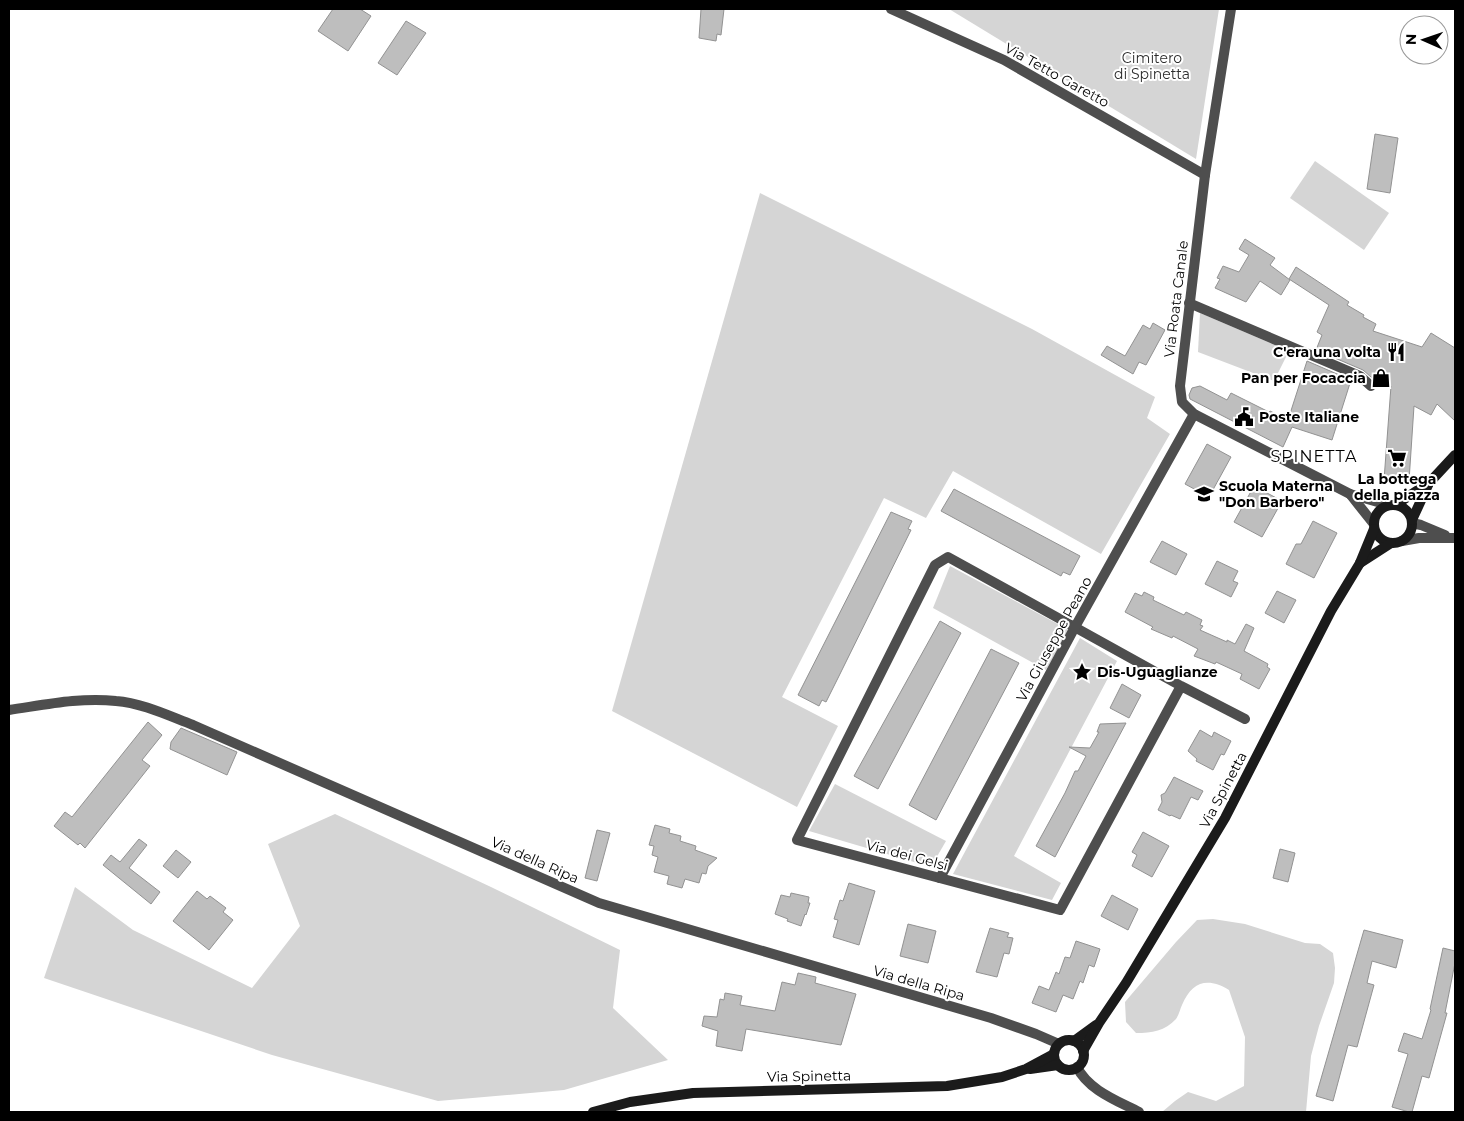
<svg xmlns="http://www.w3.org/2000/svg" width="1464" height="1121" viewBox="0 0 1464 1121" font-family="Montserrat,sans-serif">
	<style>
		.green { fill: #d5d5d5 }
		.building { fill: #bebebe; stroke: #929292 }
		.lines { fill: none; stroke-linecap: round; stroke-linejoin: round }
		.minor { stroke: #4e4e4e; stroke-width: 10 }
		.secondary { stroke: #1b1b1b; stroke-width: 10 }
		.labels { text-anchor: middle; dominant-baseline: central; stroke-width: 4; stroke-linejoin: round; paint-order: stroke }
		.park-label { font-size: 14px; fill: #2c2c2c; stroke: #fff }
		.street-label { font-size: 14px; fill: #000; stroke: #fff }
		.poi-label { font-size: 14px; font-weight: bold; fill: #000; stroke: #fff; text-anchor: start }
		.quarter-label { font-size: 16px; letter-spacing: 1px; fill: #000; stroke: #fff }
	</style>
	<rect width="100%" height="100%" fill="#fff"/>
	<g class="green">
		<polygon points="949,9 1219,9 1196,159"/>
		<polygon points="1315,161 1389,213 1364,250 1290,198"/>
		<polygon points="760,193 1032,329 1155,397 1147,418 1170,434 1101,554 953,471 926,518 884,498 782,697 838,726 797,807 612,711"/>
		<polygon points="1200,313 1289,351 1274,381 1198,352"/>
		<polygon points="950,566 1069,630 1046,670 933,608"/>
		<polygon points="1080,638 1117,661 1014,856 1061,883 1052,900 953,874"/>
		<polygon points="835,784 946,841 931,867 809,831"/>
		<polygon points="335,814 491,887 620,950 613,1008 668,1060 564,1090 438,1101 272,1055 44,978 75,887 133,930 252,988 300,926 268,844"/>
		<path d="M1213,919L1245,924L1305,943L1320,944L1333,953L1335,968L1334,983L1319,1026L1311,1056L1306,1112H1162L1175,1101L1188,1092L1216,1101L1244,1086L1245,1037L1229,990C1208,977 1192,981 1182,1005C1180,1009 1179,1015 1176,1019C1165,1031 1152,1033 1136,1033L1126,1022L1125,1002L1176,942L1197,920Z"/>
	</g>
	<g class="building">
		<polygon points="333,9 360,9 371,16 348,51 318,31"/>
		<polygon points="701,9 724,9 721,35 717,34 716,41 699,38"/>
		<polygon points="406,21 426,33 397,75 378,63"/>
		<polygon points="1375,134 1398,138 1390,193 1367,189"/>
		<polygon points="1245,239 1275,258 1270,265 1290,280 1281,295 1260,281 1246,302 1215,288 1220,279 1217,278 1223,266 1239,272 1249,255 1239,249"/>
		<polygon points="1296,267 1349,302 1347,305 1364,315 1363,317 1376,324 1373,331 1422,347 1431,333 1455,348 1455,421 1437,404 1431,415 1414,406 1409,481 1384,480 1391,386 1371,377 1363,370 1316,350 1322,335 1317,332 1329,305 1289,279"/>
		<polygon points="1153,323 1165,330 1146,365 1139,362 1133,374 1101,355 1107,346 1125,356 1143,325 1150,329"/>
		<polygon points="1307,361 1351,380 1332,440 1292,427 1283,447 1190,399 1189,395 1192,388 1200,386 1227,400 1231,393 1269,412 1270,411 1288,420"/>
		<polygon points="1207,444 1231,457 1209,497 1185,484"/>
		<polygon points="1254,486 1282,501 1262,537 1234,522"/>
		<polygon points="954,489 1080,556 1070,575 1063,572 1061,576 941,511"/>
		<polygon points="891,512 912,521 908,529 911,530 839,676 826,702 822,700 819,706 798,695"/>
		<polygon points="1313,521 1337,533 1314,578 1286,564 1296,544 1301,544"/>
		<polygon points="1162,541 1187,554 1176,575 1150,562"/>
		<polygon points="1217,561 1238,571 1233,581 1238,583 1231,597 1205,584"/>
		<polygon points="1277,591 1296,600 1284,623 1265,613"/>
		<polygon points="1144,592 1154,597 1153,600 1184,615 1186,612 1202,620 1200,625 1203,626 1200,630 1227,642 1227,640 1235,644 1246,624 1254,628 1244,651 1268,664 1267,667 1270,669 1259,689 1240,679 1242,674 1216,662 1215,664 1194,656 1198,649 1173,636 1172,638 1151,629 1153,627 1125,612 1135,593 1142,596"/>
		<polygon points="940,621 961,633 878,789 854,776"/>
		<polygon points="991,649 1019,663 936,820 909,805"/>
		<polygon points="1122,684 1141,695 1129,718 1110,708"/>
		<polygon points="148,722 162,735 142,760 150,766 85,848 80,843 78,845 54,826 65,812 72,817"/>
		<polygon points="1126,723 1055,857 1036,846 1065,793 1075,771 1078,771 1086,756 1069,747 1090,748 1099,732 1097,732 1100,724"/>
		<polygon points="181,728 237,752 227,775 170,749 171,742"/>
		<polygon points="1200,730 1212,737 1214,732 1231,741 1224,755 1221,754 1213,770 1196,761 1197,759 1188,751"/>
		<polygon points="1174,777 1203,791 1198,800 1191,797 1180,819 1171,815 1170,816 1158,810 1162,802 1161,795 1165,793"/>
		<polygon points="655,825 670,829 669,833 681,836 680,841 696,846 695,850 717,858 708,866 706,874 702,873 699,883 685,879 682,888 667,884 669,876 654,872 658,857 652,855 654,846 649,845"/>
		<polygon points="597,830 610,833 597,881 585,878"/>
		<polygon points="1143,832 1169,846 1152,877 1132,866 1137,855 1132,852"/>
		<polygon points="139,839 147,845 129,868 160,892 151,904 103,865 111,855 120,862"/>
		<polygon points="1280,849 1295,853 1288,882 1273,878"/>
		<polygon points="176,850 191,862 178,878 163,866"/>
		<polygon points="849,883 875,891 859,945 833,937 838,920 834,919 840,900 843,901"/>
		<polygon points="197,891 207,899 210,896 226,908 223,912 233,920 209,950 173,921"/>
		<polygon points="791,893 809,897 808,903 810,903 806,915 805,914 801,926 787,921 788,919 775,914 781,895 790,897"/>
		<polygon points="1112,895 1138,909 1128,930 1101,916"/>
		<polygon points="908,924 936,931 928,963 900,956"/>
		<polygon points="990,928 1009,933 1007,937 1013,938 1009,954 1004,953 997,977 976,972"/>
		<polygon points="1364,930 1403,940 1396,968 1372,961 1367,983 1374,985 1357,1047 1348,1045 1333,1101 1316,1096"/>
		<polygon points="1076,941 1100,949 1094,967 1089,965 1083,983 1080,981 1073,999 1063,995 1056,1012 1032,1003 1039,986 1049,990 1056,972 1059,974 1065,957 1070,958"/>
		<polygon points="1443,948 1455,951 1455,963 1445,1013 1447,1013 1429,1078 1422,1076 1412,1112 1409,1112 1392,1107 1408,1054 1398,1051 1404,1033 1422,1039 1431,1010 1430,1009"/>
		<polygon points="798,973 816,977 815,983 856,994 841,1045 746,1029 742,1051 716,1046 718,1031 702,1026 704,1016 717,1017 720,999 724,1000 725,993 742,996 740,1005 775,1011 782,982 795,985"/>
	</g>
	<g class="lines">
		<g class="minor">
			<polyline points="891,9 1004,60 1205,175"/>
			<polyline points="1231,9 1205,175 1180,386 1182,402 1194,414 1350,494 1388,505"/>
			<polyline points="1189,303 1360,376 1371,386"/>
			<polyline points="1350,494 1373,523"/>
			<polyline points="1412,523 1421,525 1445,535"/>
			<polyline points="1402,541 1419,538 1455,538"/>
			<polyline points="1181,686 1060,910 797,840 935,565 948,557 1181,686 1245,719"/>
			<path d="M9,710C44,705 80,697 116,701C142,703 169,716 193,725L599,903L991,1018L1036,1034L1059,1044"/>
			<polyline points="940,878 1075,627 1194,414"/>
			<path d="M1077,1067C1088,1090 1118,1101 1139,1112"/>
		</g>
		<g class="secondary">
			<circle cx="1393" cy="524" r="19"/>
			<polyline points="1395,505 1429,483 1455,455"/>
			<polyline points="1412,520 1429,483"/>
			<polyline points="1360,563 1391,543"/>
			<circle cx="1069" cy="1055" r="15"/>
			<polyline points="1074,1041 1096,1025"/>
			<polyline points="1083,1051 1099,1023 1126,983 1225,818 1331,611 1360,563 1374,529"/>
			<polyline points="1030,1069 1058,1065"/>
			<polyline points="593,1112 630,1102 693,1093 947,1086 1002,1077 1026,1069 1054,1054"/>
		</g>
	</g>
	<defs>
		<g id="restaurant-bare" transform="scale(1.5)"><path d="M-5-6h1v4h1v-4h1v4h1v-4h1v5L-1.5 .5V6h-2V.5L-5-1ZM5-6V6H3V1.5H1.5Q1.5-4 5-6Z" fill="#000" stroke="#fff" stroke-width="2.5" paint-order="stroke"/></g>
		<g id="shop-bare" transform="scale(1.5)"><path d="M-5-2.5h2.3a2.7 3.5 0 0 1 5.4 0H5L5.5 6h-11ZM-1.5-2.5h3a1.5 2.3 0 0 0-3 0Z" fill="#000" stroke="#fff" stroke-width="2.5" paint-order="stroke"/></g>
		<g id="civic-bare" transform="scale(1.5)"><path d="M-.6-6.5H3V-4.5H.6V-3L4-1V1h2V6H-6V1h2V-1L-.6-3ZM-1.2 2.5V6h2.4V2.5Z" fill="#000" stroke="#fff" stroke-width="2.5" paint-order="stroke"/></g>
		<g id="supermarket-bare" transform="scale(1.5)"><path d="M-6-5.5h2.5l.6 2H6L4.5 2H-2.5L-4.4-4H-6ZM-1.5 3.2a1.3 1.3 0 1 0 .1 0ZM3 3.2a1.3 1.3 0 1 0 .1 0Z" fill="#000" stroke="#fff" stroke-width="2.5" paint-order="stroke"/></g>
		<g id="school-bare" transform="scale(1.5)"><path d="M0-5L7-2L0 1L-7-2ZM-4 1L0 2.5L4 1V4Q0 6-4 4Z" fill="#000" stroke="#fff" stroke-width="2.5" paint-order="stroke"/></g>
		<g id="sight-bare" transform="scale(1.5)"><path d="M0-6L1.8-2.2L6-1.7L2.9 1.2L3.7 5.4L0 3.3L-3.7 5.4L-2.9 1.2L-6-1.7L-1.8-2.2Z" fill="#000" stroke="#fff" stroke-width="2.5" paint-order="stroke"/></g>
	</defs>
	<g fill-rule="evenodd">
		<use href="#restaurant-bare" x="1396" y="352"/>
		<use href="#shop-bare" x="1381" y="378"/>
		<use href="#civic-bare" x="1244" y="417"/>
		<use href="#supermarket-bare" x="1397" y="458"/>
		<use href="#school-bare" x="1204" y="494"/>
		<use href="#sight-bare" x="1082" y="672"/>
	</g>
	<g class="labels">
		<g class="park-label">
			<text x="1152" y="58">Cimitero<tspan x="1152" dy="16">di Spinetta</tspan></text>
		</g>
		<g class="street-label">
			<text transform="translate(1057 75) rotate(29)">Via Tetto Garetto</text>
			<text transform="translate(1176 299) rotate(-83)">Via Roata Canale</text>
			<text transform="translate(1054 639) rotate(-61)">Via Giuseppe Peano</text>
			<text transform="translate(1223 790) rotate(-62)">Via Spinetta</text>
			<text transform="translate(907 855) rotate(15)">Via dei Gelsi</text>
			<text transform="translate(535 860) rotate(24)">Via della Ripa</text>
			<text transform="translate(919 983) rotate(16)">Via della Ripa</text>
			<text transform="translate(809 1076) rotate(-1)">Via Spinetta</text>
		</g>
		<g class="poi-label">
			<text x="1381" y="352" text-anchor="end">C'era una volta</text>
			<text x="1366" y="378" text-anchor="end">Pan per Focaccia</text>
			<text x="1259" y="417">Poste Italiane</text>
			<text x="1397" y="479" text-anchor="middle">La bottega<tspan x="1397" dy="16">della piazza</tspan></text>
			<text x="1219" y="486">Scuola Materna<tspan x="1219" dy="16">"Don Barbero"</tspan></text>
			<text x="1097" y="672">Dis-Uguaglianze</text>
		</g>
		<g class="quarter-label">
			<text x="1314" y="456">SPINETTA</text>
		</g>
	</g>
	<rect width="1464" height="1121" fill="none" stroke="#000000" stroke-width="20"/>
	<g transform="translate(1424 40) rotate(272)"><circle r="24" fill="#ffffff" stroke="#999999"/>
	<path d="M0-4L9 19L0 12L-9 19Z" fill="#000000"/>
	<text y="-8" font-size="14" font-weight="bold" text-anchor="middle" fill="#000000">N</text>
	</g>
</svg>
